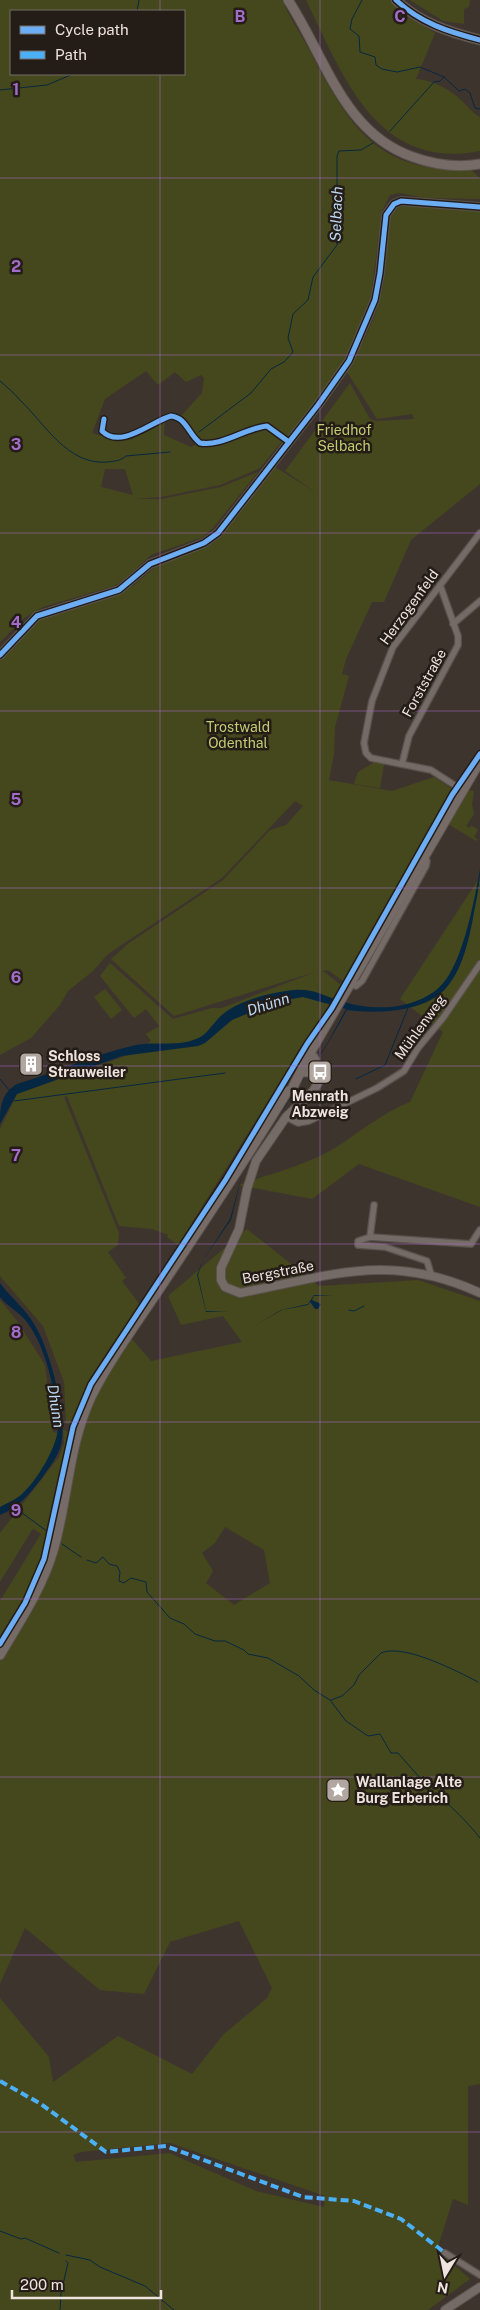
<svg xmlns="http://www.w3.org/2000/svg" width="480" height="2310" viewBox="0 0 480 2310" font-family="'Public Sans',sans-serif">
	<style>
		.green { fill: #45481c; fill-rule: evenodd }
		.water { fill: #062742 }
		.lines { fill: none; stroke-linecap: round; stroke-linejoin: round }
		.stream { stroke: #062742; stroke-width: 1 }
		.minor-casing { stroke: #59514c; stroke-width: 8 }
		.tertiary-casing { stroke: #59514c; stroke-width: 10 }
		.secondary-casing { stroke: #59514c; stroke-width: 11 }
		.minor { stroke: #746a66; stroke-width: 5.5 }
		.tertiary { stroke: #746a66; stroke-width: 8 }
		.secondary { stroke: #776b67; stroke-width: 9 }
		.quiet { stroke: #4cb0f7; stroke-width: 4; stroke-dasharray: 8 4; stroke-linecap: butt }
		.cycleway-casing { stroke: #241c17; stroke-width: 8 }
		.cycleway { stroke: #6dadf4; stroke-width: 5 }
		.grid { fill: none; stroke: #a46cca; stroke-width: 1; stroke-opacity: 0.55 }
		.labels { text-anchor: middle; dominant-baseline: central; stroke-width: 5; stroke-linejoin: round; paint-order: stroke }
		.park-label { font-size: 14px; fill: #c2cd71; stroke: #241c17 }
		.street-label { font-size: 14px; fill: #efe3dd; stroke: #241c17 }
		.poi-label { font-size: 14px; font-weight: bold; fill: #efe3dd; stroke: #241c17; text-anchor: start }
		.water-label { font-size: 15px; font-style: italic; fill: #bbd7f1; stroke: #241c17 }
		.grid-label { font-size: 16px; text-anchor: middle; font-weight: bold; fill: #a46cca; stroke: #241c17; stroke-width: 5; stroke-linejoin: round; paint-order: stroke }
	</style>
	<rect width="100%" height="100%" fill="#3e342e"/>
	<g class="green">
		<path d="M0,0H282C290,18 302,36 311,53C349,127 379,174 470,169L480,178V199L425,198L400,193L390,195L382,211L371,296L348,354L335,377L290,437C282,436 278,427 270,426C249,423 218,446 203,442C191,439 190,422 181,416L202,393L204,378L201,375L186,382L175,372L158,385L146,371L105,399L92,433C118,444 141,430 165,419L164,435L191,447L196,444L208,446L263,428L270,429L283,440L260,468L220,485L161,497L135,499H161L221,487L258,472L213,528L203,537L151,555L126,578L114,586L43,607L24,618L0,642ZM11,11H184V74H11ZM105,469H125L133,495L101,487Z"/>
		<path d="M306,0H390L403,14L435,33L416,79C432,80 450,89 462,101C469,107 472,113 480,117V151C376,171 343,75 306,0Z"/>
		<polygon points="410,0 470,0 469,7 464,9 464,24 443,21"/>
		<path d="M407,205L480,210V484L411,540L384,602H372L346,659L342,674L349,676L335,727L334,754L329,780L392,791L434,777L452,789L343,981L328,970L323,971L341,985L178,1245L167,1237L168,1235L152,1229L119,1226L67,1096L64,1097L119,1233L118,1245L108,1252L126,1278L122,1281L140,1305C112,1342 89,1380 73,1423L66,1424L64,1382L43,1326L0,1276V1129L17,1094L137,1052L151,1041L146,1034L159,1026L146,1009L134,1018L100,976L110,963L173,1019L212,1008H222L315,972L174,1016L111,959L129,943L223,880L270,830L286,825L303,806L295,801L222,878L108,954L93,971L68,991L60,1005L31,1038L0,1055V661L39,618L118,594L133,586L161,562L213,543L275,467L315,492L285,471L350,383L370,419L376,421L414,419L412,414L377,419L347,372C362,345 377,317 383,286C387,267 380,229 391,213C395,207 400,206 407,205Z"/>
		<polygon points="375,762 384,764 380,788 354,784 358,772"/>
		<polygon points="467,790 474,791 472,805 474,814 466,826 470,828 471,825 478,830 474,837 477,839 476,841 448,824"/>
		<path d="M480,877V1207L359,1164L312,1199L238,1185C270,1174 305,1166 335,1148C360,1132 382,1113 410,1102L443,1032L400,999Z"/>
		<polygon points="105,989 122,1010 111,1019 94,997"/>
		<path d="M247,1229L319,1286L418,1280L480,1301V2084L468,2086V2205L453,2199L437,2250L470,2279L428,2310H0V1998L49,2057L53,2082L118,2036L192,2074L223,2035L267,1998L272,1988L239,1921L170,1942L144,1994L100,1990L25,1928L0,1984V1661L42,1589L85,1421L104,1380L131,1338L151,1361L242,1342L223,1316L181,1325L168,1296ZM225,1527L264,1550L270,1583L234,1605L206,1583L213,1571L202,1553L215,1543ZM170,2143L325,2196L324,2207L256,2191L169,2153L76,2162L73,2155L81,2152Z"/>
		<path d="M0,1300L17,1321L45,1365L53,1432L58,1433C53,1453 38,1481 21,1495C15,1500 7,1503 0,1507Z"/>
		<polygon points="63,1430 70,1432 43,1558 27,1596 0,1641 0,1601 41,1534 34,1529 32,1530 0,1582 0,1533 59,1457 64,1443"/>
	</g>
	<g class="water">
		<path d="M480,869C480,886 476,901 473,918C469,939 463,966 450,983C430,1013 378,1014 347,1010L327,1045L275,1121L242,1175L231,1220L203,1260L198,1275L206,1311L228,1312L256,1325L281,1310L308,1304L314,1295H333L345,1303L333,1295L314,1296L312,1300L321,1304L318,1309H315L310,1302L308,1305L282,1310L256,1325L228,1312H206L197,1275L203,1260L230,1219L242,1175L275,1120L327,1044L346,1009L303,997L275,1002L232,1020L205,1043L198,1046L122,1056L17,1094L0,1124C0,1108 1,1093 17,1084C57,1072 95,1054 136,1045C155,1041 177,1047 196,1039C208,1035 213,1022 223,1014C241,1000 272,992 294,990C311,988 323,995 338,1000C370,1011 407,1011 435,991C462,972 474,901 480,869Z"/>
		<path d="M0,1283C11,1298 25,1308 34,1324C49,1346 69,1420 61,1445C58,1457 49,1467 42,1478C29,1494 20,1507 0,1515V1507C7,1503 15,1500 21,1495C36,1482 59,1445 58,1425H54L0,1397L54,1425H58C55,1391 47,1348 26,1321C18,1311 7,1306 0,1297Z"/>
	</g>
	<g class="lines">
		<g class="stream">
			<polyline points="362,0 352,19 350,29 359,36 360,52 375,57 376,65 382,69 397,72 420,67 444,77 459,91 465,89 470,93 475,108 480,109"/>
			<polyline points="137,11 139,0"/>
			<polyline points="0,90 47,85 73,74"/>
			<polyline points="390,131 434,82 440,81 444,77"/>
			<path d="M0,381C7,387 14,393 20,400C45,424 68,466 108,462C115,461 120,461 126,456L170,452"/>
			<polyline points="199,432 251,393 271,369 284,362 293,352 288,338 293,314 308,300 313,277 337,245 337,156 339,151 361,150 373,143"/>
			<polyline points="0,1079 9,1090"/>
			<polyline points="356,1079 385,1065 408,1008"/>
			<polyline points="14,1101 225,1073"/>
			<polyline points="349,1310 354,1311 364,1306"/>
			<polyline points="14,1507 48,1532"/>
			<polyline points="62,1544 81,1557"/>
			<path d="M87,1560L96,1563L103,1557L109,1564L117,1566L120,1572L119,1581L124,1583L131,1578L146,1582L147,1592L170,1618L184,1624L195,1634L215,1641H225L244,1650L248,1654L268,1658L299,1676L314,1690L330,1700L346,1721L368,1736L380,1734L391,1753H398L420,1778L424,1779L428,1790C444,1797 469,1824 480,1838"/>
			<path d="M331,1700L342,1696L354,1685L359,1675L381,1653C403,1643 457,1671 478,1682"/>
			<polyline points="0,2231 21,2239 25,2238 59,2253"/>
			<polyline points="66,2255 90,2260 100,2267 145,2286 174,2310"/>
			<polyline points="60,2310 61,2293 68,2263 66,2261"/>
		</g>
		<g class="minor-casing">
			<g id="minor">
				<path d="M104,419L102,431C121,450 152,421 171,416C187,418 188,434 200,443C222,447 245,428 267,426L289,442"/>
				<polyline points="453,624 480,601"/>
				<polyline points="402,764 409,736 458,645 458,636 440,585"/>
				<polyline points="462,790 431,770 371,758 366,753 364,743 372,701 393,647 480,533"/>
				<polyline points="351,984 356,986 362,981 426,866 427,861 423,858"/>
				<polyline points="286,1117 298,1123 309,1121 377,1088 404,1071 418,1048 443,1018 480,964"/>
				<polyline points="370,1237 374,1205"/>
				<polyline points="431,1274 427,1261 385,1247 358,1245 358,1241 370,1237 471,1244 480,1230"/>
				<polyline points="445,2253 480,2275"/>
			</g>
		</g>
		<g class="tertiary-casing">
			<g id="tertiary">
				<polyline points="0,655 37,616 119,590 150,564 204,543 218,533 318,405 349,361 375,300 380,273 386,215 394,204 401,201 480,207"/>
				<path d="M310,1053L314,1057L320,1072L318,1083L313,1091L286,1117L256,1161L247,1189L239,1229L221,1268V1280L225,1287L240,1293C331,1276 390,1251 480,1293"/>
				<polyline points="445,2310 480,2287"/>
			</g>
		</g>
		<g class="secondary-casing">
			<g id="secondary">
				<path d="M288,0C325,56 343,133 413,157C435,165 456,168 480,164"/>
				<path d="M396,0C420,23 449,32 480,40"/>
				<polyline points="302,1072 312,1072 320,1075"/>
				<path d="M0,1655C20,1621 42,1588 53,1551C68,1500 68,1446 91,1397C111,1357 139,1320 164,1282C206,1219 248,1156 287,1092L292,1089L310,1053L480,761"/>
			</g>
		</g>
		<use href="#minor" class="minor"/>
		<use href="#tertiary" class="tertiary"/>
		<use href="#secondary" class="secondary"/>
		<polyline class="quiet" points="0,2081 41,2104 106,2152 166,2146 303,2197 354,2201 401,2219 445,2253"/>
		<g class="cycleway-casing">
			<g id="cycleway">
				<path d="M396,0C420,23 449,32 480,40"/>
				<path d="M104,419L102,431C121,450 152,421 171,416C187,418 188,434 200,443C222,447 245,428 267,426L289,442"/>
				<polyline points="0,655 37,616 119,590 150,564 204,543 218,533 318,405 349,361 375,300 380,273 386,215 394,204 401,201 480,207"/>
				<polyline points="0,1644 25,1603 44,1559 73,1427 91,1384 226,1179 307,1044 332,1008 452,795 480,754"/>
			</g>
		</g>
		<use href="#cycleway" class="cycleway"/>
	</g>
	<path class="grid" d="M160,0V11M320,0V2310M160,74V2310M0,178H480M0,355H480M0,533H480M0,711H480M0,888H480M0,1066H480M0,1244H480M0,1422H480M0,1599H480M0,1777H480M0,1955H480M0,2132H480"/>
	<defs>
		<g id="building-square" transform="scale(1.25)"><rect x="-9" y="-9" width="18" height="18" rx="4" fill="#b1a6a0" stroke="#241c17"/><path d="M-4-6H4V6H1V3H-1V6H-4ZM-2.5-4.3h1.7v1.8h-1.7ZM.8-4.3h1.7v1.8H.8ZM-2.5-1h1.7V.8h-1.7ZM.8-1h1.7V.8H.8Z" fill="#fff"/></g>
		<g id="bus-square" transform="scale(1.25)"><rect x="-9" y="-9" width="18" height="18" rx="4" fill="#b1a6a0" stroke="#241c17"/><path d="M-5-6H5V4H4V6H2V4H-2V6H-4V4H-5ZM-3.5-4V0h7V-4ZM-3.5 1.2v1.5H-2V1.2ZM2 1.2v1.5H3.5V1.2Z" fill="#fff"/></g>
		<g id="sight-square" transform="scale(1.25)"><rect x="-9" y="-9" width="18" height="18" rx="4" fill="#b1a6a0" stroke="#241c17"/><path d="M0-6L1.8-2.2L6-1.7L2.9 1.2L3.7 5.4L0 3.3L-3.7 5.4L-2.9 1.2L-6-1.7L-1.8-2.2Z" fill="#fff"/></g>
	</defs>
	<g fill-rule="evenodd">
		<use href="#building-square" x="31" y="1064"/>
		<use href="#bus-square" x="320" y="1072"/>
		<use href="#sight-square" x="338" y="1790"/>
	</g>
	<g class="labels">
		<g class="park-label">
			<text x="344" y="430">Friedhof<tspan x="344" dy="16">Selbach</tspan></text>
			<text x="238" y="727">Trostwald<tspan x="238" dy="16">Odenthal</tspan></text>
		</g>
		<g class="street-label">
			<text transform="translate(409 607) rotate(-54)">Herzogenfeld</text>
			<text transform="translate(424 683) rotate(-61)">Forststraße</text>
			<text transform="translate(420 1027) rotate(-54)">Mühlenweg</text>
			<text transform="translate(278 1272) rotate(-11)">Bergstraße</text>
		</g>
		<g class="poi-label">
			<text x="48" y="1056">Schloss<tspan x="48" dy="16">Strauweiler</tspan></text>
			<text x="320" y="1096" text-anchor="middle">Menrath<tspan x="320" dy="16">Abzweig</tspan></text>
			<text x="356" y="1782">Wallanlage Alte<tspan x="356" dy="16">Burg Erberich</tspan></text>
		</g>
		<g class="water-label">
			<text transform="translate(336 214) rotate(-88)">Selbach</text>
			<text transform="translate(268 1004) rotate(-18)">Dhünn</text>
			<text transform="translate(56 1406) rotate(81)">Dhünn</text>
		</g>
	</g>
	<g class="grid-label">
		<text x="240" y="22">B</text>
		<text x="400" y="22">C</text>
		<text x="16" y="95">1</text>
		<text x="16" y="272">2</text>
		<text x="16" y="450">3</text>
		<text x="16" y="628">4</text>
		<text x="16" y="805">5</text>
		<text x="16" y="983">6</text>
		<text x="16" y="1161">7</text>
		<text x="16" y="1338">8</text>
		<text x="16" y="1516">9</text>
	</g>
	<rect x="10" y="10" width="175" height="65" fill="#241c17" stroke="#756c66"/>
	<rect x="20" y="26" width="25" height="8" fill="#6dadf4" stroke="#756c66"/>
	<text x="55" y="35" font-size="15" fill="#efe3dd">Cycle path</text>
	<rect x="20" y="51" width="25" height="8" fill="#4cb0f7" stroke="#756c66"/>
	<text x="55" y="60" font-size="15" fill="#efe3dd">Path</text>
	<g transform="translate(445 2275) rotate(190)" stroke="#241c17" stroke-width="4" paint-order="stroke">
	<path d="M0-4L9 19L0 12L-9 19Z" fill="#efe3dd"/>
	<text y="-8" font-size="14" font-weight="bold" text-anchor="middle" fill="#efe3dd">N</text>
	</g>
	<path d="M12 2290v8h149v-8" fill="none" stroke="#efe3dd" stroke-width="2.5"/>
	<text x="20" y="2290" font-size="15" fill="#efe3dd" stroke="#241c17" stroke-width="4" paint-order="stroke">200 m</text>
</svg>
